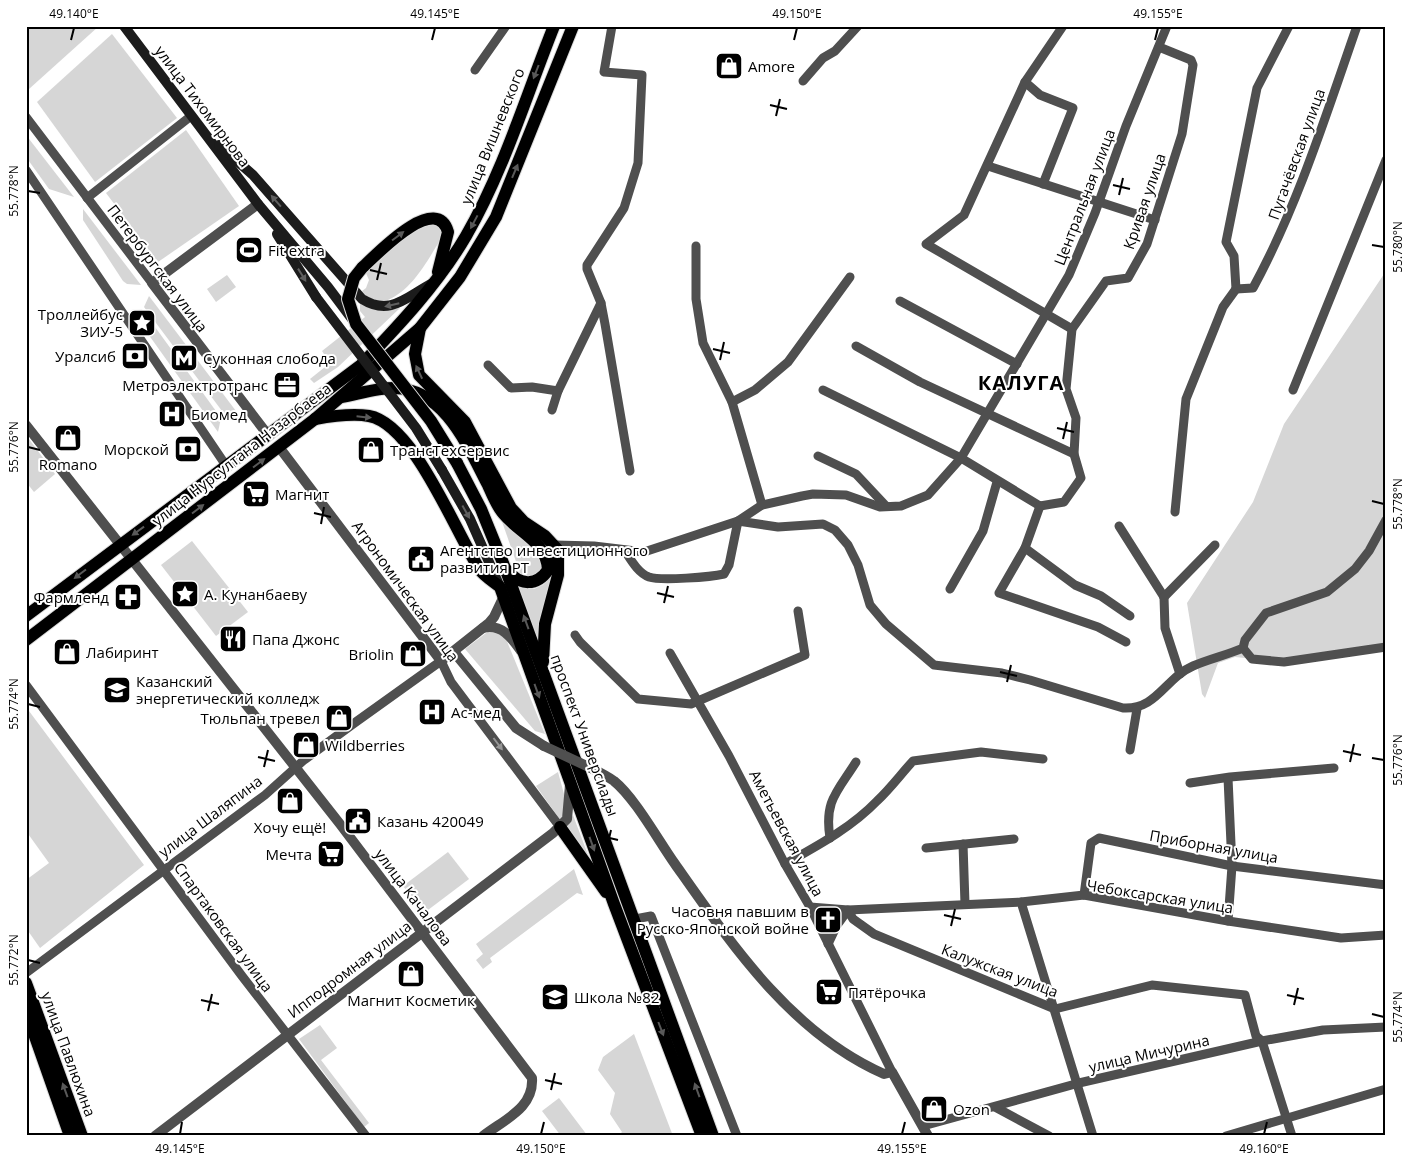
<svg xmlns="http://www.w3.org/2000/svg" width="1412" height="1162" viewBox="0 0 1412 1162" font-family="'Open Sans',sans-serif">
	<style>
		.green { fill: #d6d6d6 }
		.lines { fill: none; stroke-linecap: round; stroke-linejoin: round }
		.primary-casing { stroke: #dbdbdb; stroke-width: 14 }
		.minor { stroke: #4f4f4f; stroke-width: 9 }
		.tertiary { stroke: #4f4f4f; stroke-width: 10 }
		.secondary { stroke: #1c1c1c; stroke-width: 10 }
		.primary { stroke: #000; stroke-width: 12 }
		.primary-bridge-casing { stroke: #dbdbdb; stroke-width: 14; stroke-linecap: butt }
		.tertiary-bridge { stroke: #4f4f4f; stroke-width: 10 }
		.secondary-bridge { stroke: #1c1c1c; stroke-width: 10 }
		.primary-bridge { stroke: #000; stroke-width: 12 }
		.oneway { fill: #595959 }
		.oneway2 { fill: #606060 }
		.oneway3 { fill: #959595 }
		.ticks { fill: none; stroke: #000; stroke-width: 2 }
		.labels { text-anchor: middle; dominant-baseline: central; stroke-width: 4; stroke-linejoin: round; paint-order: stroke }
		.poi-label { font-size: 15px; fill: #000; stroke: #fff; text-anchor: start }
		.street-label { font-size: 15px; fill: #000; stroke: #fff }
		.district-label { font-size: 20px; font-weight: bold; letter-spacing: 1px; fill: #000; stroke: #fff }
		.neatline { fill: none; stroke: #000; stroke-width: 2 }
		.ticks-label { font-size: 12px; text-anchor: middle; fill: #000 }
	</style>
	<rect width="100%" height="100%" fill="#fff"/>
	<g class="green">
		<polygon points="26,26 99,26 29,89 26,86"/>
		<polygon points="112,34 177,118 95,182 37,102"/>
		<polygon points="186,130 239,206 158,262 106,193"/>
		<polygon points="26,135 74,197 49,189 26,157"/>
		<polygon points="83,209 141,285 127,284 123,281 83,220"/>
		<path d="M436,221L444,234C429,257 415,288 388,300L387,304L367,297L362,291L366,288L369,280L365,271L416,226Z"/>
		<polygon points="1386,271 1386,647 1284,662 1235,657 1218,663 1205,698 1202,694 1187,603 1253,502 1284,424"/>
		<polygon points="227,275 236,287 216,302 207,289"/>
		<polygon points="149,296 242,419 225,415 144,307"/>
		<polygon points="360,299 383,311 400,308 338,367 314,383 310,379 330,363 322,351 365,317 360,311"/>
		<polygon points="142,309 221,418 218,432 131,310"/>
		<polygon points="26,435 55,474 34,492 26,482"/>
		<polygon points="499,513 544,559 541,574 524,578 520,573"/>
		<polygon points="192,541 248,612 216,636 161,565"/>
		<polygon points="553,573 539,647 517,583 534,589 543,585"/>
		<polygon points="490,630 504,634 545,734 535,731 465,649"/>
		<polygon points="26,707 144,865 40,948 26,928 26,880 49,863 26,831"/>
		<polygon points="558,772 567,805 561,821 536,786"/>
		<polygon points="573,815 593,868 566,829"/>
		<polygon points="448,852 469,879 424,913 403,886"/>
		<polygon points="574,869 583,895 577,893 490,958 492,962 483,969 476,960 483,954 476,944"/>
		<circle cx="827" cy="921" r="8"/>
		<polygon points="320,1025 337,1048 321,1060 369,1123 364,1127 299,1039"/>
		<polygon points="634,1034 673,1136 618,1136 622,1132 610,1114 615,1093 598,1070 603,1057"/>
		<polygon points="559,1098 587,1135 588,1136 561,1136 542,1111"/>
	</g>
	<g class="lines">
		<g class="primary-casing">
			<g id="primary">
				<path d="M362,268C375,256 436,191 448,232L438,272"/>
				<polyline points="420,328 415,354 419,375 465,422 511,508 524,522 545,536 558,550 558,575 545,624 543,662"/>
				<path d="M341,397C358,394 377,388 394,388C445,389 468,447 488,485C492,494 496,504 502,512C518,533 547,541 548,570C537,586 520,586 508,571"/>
				<path d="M315,419C332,416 352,413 369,416C414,424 455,532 480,570C484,576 494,582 500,587L614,904L702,1136"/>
				<polyline points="457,463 481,509 505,568 713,1136"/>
				<path d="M26,616L361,365C399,325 438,284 466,236C504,170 526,96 554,26"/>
				<polyline points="26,640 315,419 420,328 460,277 496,217 573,26"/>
				<polyline points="560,827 606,892"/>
				<polyline points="26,983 82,1136"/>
				<polyline points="26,1011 70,1136"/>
			</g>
		</g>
		<g class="minor">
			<polyline points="612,26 604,72 642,75 638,163 624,208 587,265 587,269 601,303 605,324 630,471"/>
			<polyline points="1063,26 1025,82 964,215 926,244 1072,329"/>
			<polyline points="475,70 506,26"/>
			<polyline points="803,81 823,58 835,51 858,26"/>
			<polyline points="1025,82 1040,95 1073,108 1043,184"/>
			<polyline points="26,117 152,283"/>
			<polyline points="988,166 1155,220"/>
			<polyline points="26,170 227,467"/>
			<polyline points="87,198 191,116"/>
			<polyline points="696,246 696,299 703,343 732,402 762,505"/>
			<path d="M1236,289L1253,288C1298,205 1326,115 1357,26"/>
			<polyline points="1236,289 1234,256 1226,242 1257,88 1289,26"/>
			<polyline points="900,301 1017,364"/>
			<polyline points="856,346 920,382 1074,454"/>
			<polyline points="488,365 511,388 532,387 558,391"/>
			<polyline points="823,390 961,458 1040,506"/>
			<polyline points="1293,390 1386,160"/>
			<polyline points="732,402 755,390 788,362 850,277"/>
			<polyline points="552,410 558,391 601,303"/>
			<polyline points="818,456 856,474 886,506"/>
			<polyline points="1040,506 1064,502 1081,478 1074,454 1076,418 1066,389 1072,329 1106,281 1128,278 1147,244 1182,134 1193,65 1191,60 1159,47"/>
			<polyline points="1040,506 1025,548 999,593 1098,627 1126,642"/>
			<polyline points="1175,512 1186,399 1223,307 1236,289"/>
			<polyline points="1119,526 1164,597"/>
			<polyline points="555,545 594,546 644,552 738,521 762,505 802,496 813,494 846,495 880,507 901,506 928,495 961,458 1069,275 1095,213 1126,126 1167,26"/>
			<polyline points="1025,548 1075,585 1101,596 1130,616"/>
			<path d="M625,551C631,560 638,573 649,577C661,581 711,577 724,574L729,565L738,521L778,527L823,524L835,530L848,545L858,565L870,605L886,624L934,665L1002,673L1030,680L1123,708C1157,710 1165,678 1193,666C1209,659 1227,655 1243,648L1245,640L1266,613L1327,592L1355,569L1369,551L1386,520"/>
			<polyline points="950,589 983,531 997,482"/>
			<polyline points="1164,597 1165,628 1180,674"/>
			<polyline points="1164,597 1215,545"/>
			<polyline points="575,635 580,642 638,699 691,704 805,655 798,611"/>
			<polyline points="1243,648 1252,659 1284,662 1386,647"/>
			<polyline points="670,653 729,756 785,864 810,907 892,1072"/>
			<polyline points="26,685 242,976 366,1136"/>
			<polyline points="1130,750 1137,709"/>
			<polyline points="1190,783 1230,777 1334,768"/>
			<path d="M830,838C824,801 837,792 856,762"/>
			<polyline points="963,844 965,904"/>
			<polyline points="926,848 1014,839"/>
			<path d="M785,864C817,846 851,828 877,801C890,789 901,774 913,761L981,752L1043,759"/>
			<polyline points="1084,895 1091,843 1099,838 1232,866 1386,885"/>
			<polyline points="1021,902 1093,1136"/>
			<polyline points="810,907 848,910 1021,902 1084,895 1228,921 1341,938 1386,935"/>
			<polyline points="635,919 651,916 737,1136"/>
			<polyline points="1228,921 1232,866 1228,778"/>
			<polyline points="828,944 837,925 848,910 853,919 874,934 1055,1009 1152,985 1245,995 1256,1036 1262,1041 1292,1136"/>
			<polyline points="26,973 265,795 304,760 353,724 441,661 451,682 560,827"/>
			<polyline points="995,1107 1049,1136"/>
			<polyline points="923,1126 1079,1083 1262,1041 1323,1030 1386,1027"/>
			<polyline points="1226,1136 1386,1089"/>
		</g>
		<g class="tertiary">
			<polyline points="258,204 152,283 268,435"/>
			<path d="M26,425L340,824L532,1078C534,1108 505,1119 483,1136"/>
			<polyline points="279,447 441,661 489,623 494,617 504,596"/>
			<path d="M483,628C501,623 512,638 521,651"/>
			<polyline points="454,652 516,728 544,746"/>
			<path d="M591,768C599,772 607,776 614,781C635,798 658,840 675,864C732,945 791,1033 884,1074L892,1072L928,1136"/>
			<polyline points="155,1136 553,833 567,819 570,785"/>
		</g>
		<g class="secondary">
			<polyline points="124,26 258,204 328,287 352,319"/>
			<path d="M219,145L253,175L362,299C391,317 407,296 433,283"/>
			<polyline points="277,234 316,297"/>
			<polyline points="442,470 470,519 500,587"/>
		</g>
		<use href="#primary" class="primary"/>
		<g class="primary-bridge-casing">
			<polyline id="primary-bridge" points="362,268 354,278 348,299 356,324 431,421 457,463"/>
		</g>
		<polyline class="tertiary-bridge" points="544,746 591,768"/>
		<polyline class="secondary-bridge" points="316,297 416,428 442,470"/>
		<use href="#primary-bridge" class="primary-bridge"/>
	</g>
	<defs><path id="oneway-solid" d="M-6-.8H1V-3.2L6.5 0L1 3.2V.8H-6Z" transform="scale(1.25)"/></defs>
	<g class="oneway">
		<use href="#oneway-solid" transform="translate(536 72) rotate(111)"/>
		<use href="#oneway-solid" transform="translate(515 171) rotate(-67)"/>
		<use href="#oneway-solid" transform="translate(474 222) rotate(118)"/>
		<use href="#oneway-solid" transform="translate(398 236) rotate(-37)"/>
		<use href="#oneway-solid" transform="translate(419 372) rotate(-115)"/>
		<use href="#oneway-solid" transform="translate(364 417) rotate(6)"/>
		<use href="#oneway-solid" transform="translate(259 463) rotate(-37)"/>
		<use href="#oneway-solid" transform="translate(198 509) rotate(-37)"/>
		<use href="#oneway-solid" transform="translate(138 531) rotate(144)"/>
		<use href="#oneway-solid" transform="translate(80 574) rotate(143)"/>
		<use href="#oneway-solid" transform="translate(526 622) rotate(-110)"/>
		<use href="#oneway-solid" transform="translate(537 691) rotate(70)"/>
		<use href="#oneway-solid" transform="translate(592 844) rotate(70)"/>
		<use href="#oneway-solid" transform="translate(661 1029) rotate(69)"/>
		<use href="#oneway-solid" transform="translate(65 1090) rotate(-110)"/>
		<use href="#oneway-solid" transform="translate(697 1090) rotate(-110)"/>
	</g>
	<g class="oneway2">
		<use href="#oneway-solid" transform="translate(276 201) rotate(-131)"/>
		<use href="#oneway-solid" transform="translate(302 275) rotate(58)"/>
		<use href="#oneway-solid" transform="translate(392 305) rotate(167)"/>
		<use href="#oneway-solid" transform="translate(466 512) rotate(61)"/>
	</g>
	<use class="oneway3" href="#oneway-solid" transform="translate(498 744) rotate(53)"/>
	<path class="ticks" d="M71,40L74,28M432,40L435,28M794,40L797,28M1155,40L1158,28M770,105L787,109M776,116L780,99M1113,185L1130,189M28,191L40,193M1119,195L1123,178M1372,245L1384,247M370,270L387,274M377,280L381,263M713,349L730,353M720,360L724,342M1057,428L1074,432M1063,439L1067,422M28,447L40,450M1372,501L1384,504M314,513L331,517M321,524L324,507M657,593L674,597M664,603L668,586M1000,672L1017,676M1007,682L1011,665M28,704L40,707M1343,751L1361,755M258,757L275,761M1372,758L1384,760M1350,762L1354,744M264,767L268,750M601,836L618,840M607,847L611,830M944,915L961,919M951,926L955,909M28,960L40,963M1287,995L1304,999M201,1000L219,1004M1294,1005L1298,988M208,1011L212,994M1372,1014L1384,1017M545,1080L562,1084M551,1090L555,1073M180,1134L182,1122M541,1134L544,1122M902,1134L905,1122M1264,1134L1267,1122"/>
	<defs>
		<g id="shop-square" transform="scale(1.4375)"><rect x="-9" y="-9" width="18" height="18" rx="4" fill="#000" stroke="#fff"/><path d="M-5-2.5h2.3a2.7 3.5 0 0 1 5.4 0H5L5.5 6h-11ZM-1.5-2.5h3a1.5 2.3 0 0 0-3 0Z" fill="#fff"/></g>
		<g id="stadium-square" transform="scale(1.4375)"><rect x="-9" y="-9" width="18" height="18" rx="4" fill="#000" stroke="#fff"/><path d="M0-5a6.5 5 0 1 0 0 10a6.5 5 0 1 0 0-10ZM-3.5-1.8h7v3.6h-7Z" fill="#fff"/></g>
		<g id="sight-square" transform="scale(1.4375)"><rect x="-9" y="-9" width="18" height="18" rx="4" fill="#000" stroke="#fff"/><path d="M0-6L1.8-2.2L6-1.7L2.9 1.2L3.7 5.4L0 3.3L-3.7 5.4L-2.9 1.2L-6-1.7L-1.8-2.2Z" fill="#fff"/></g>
		<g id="bank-square" transform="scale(1.4375)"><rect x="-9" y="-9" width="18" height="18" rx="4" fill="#000" stroke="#fff"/><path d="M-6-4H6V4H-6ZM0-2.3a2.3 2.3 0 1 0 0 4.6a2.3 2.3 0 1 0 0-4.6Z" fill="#fff"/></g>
		<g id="metro-square" transform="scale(1.4375)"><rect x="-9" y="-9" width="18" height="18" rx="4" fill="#000" stroke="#fff"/><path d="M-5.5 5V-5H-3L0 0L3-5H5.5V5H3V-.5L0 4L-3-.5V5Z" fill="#fff"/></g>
		<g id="office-square" transform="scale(1.4375)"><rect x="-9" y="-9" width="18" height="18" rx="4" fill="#000" stroke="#fff"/><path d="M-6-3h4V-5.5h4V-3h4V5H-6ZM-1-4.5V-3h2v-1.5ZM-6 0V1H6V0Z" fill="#fff"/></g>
		<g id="hospital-square" transform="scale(1.4375)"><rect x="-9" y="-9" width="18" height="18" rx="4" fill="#000" stroke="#fff"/><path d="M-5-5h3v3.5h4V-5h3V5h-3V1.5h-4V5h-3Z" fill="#fff"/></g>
		<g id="supermarket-square" transform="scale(1.4375)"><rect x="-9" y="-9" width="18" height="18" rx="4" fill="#000" stroke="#fff"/><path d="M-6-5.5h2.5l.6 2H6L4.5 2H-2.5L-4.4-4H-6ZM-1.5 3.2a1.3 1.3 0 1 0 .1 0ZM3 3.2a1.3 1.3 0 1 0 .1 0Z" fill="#fff"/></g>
		<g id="civic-square" transform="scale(1.4375)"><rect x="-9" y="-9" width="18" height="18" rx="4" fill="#000" stroke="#fff"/><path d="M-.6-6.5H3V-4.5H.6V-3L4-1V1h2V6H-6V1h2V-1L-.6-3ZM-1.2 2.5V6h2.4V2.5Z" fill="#fff"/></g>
		<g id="pharmacy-square" transform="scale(1.4375)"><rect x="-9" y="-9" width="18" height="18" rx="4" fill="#000" stroke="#fff"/><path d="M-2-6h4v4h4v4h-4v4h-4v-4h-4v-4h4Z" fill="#fff"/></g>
		<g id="restaurant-square" transform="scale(1.4375)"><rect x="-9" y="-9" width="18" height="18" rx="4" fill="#000" stroke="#fff"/><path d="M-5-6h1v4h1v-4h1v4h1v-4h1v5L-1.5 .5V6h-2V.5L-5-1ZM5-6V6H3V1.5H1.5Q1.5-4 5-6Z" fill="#fff"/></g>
		<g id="university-square" transform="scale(1.4375)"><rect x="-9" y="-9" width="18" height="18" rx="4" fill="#000" stroke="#fff"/><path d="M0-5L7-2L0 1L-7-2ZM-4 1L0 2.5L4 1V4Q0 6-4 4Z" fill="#fff"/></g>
		<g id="church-square" transform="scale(1.4375)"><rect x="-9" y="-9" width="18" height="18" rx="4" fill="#000" stroke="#fff"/><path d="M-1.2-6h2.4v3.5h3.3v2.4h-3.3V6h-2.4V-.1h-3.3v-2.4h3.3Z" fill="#fff"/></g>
		<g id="school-square" transform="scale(1.4375)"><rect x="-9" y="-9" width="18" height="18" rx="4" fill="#000" stroke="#fff"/><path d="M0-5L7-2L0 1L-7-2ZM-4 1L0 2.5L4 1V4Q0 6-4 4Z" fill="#fff"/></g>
	</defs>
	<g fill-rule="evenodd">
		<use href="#shop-square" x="729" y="66"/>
		<use href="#stadium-square" x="249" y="250"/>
		<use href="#sight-square" x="142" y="323"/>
		<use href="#bank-square" x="135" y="356"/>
		<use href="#metro-square" x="184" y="358"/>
		<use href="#office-square" x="287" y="385"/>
		<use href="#hospital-square" x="172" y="414"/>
		<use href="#shop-square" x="68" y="438"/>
		<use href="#bank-square" x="188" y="449"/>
		<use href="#shop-square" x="371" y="450"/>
		<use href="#supermarket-square" x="256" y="494"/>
		<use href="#civic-square" x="421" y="559"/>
		<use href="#sight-square" x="185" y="594"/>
		<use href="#pharmacy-square" x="128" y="597"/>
		<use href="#restaurant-square" x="233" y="639"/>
		<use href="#shop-square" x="67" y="652"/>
		<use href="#shop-square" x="413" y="654"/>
		<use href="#university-square" x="117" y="690"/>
		<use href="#hospital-square" x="432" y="712"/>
		<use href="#shop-square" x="339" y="718"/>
		<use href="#shop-square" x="306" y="745"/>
		<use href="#shop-square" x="290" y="801"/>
		<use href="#civic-square" x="358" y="821"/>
		<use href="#supermarket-square" x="331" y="854"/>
		<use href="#church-square" x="828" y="920"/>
		<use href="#shop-square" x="411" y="974"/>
		<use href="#supermarket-square" x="829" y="992"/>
		<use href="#school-square" x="555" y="997"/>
		<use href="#shop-square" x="934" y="1109"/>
	</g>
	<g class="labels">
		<g class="poi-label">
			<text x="748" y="66">Amore</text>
			<text x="268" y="250">Fit extra</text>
			<text x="123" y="314" text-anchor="end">Троллейбус<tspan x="123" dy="17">ЗИУ-5</tspan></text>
			<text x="116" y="356" text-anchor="end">Уралсиб</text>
			<text x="203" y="358">Суконная слобода</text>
			<text x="268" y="385" text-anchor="end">Метроэлектротранс</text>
			<text x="191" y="414">Биомед</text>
			<text x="169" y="449" text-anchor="end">Морской</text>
			<text x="390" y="450">ТрансТехСервис</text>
			<text x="68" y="464" text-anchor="middle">Romano</text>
			<text x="275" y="494">Магнит</text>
			<text x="440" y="550">Агентство инвестиционного<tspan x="440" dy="17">развития РТ</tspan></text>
			<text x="204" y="594">А. Кунанбаеву</text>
			<text x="109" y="597" text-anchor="end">Фармленд</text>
			<text x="252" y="639">Папа Джонс</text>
			<text x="86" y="652">Лабиринт</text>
			<text x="394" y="654" text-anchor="end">Briolin</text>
			<text x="136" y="681">Казанский<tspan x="136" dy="17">энергетический колледж</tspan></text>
			<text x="451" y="712">Ас-мед</text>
			<text x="320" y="718" text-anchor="end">Тюльпан тревел</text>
			<text x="325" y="745">Wildberries</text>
			<text x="377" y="821">Казань 420049</text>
			<text x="290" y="827" text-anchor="middle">Хочу ещё!</text>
			<text x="312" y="854" text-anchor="end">Мечта</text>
			<text x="809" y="911" text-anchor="end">Часовня павшим в<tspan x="809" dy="17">Русско-Японской войне</tspan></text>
			<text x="848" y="992">Пятёрочка</text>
			<text x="574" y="997">Школа №82</text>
			<text x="411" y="1000" text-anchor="middle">Магнит Косметик</text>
			<text x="953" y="1109">Ozon</text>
		</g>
		<g class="street-label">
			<text transform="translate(203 106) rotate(53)">улица Тихомирнова</text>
			<text transform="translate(492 136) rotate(-68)">улица Вишневского</text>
			<text transform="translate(1296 154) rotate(-70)">Пугачёвская улица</text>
			<text transform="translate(1084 197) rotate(-69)">Центральная улица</text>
			<text transform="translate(1144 201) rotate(-71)">Кривая улица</text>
			<text transform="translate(158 268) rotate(53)">Петербургская улица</text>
			<text transform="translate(241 454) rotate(-38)">улица Нурсултана Назарбаева</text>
			<text transform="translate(406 591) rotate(54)">Агрономическая улица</text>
			<text transform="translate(585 735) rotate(70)">проспект Универсиады</text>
			<text transform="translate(210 816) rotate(-37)">улица Шаляпина</text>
			<text transform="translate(787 833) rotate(62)">Аметьевская улица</text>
			<text transform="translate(1214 846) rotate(10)">Приборная улица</text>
			<text transform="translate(1160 896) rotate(9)">Чебоксарская улица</text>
			<text transform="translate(414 897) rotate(53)">улица Качалова</text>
			<text transform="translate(224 927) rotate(54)">Спартаковская улица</text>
			<text transform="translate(349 969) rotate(-37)">Ипподромная улица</text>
			<text transform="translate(1000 970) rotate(21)">Калужская улица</text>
			<text transform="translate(1149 1053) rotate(-13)">улица Мичурина</text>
			<text transform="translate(69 1054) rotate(70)">улица Павлюхина</text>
		</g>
		<g class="district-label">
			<text x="1021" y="382">КАЛУГА</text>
		</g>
	</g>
	<rect width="1412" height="1162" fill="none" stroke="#ffffff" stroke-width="55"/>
	<rect x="28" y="28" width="1356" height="1106" class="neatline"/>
	<g class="ticks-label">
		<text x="74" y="18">49.140°E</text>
		<text x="435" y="18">49.145°E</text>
		<text x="797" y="18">49.150°E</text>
		<text x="1158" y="18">49.155°E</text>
		<text transform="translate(14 191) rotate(-90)" y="4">55.778°N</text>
		<text transform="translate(1398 247) rotate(-90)" y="4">55.780°N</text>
		<text transform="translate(14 447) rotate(-90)" y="4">55.776°N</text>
		<text transform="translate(1398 504) rotate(-90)" y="4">55.778°N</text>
		<text transform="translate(14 704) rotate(-90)" y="4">55.774°N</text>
		<text transform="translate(1398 760) rotate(-90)" y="4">55.776°N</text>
		<text transform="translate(14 960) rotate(-90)" y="4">55.772°N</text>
		<text transform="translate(1398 1017) rotate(-90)" y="4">55.774°N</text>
		<text x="180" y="1153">49.145°E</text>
		<text x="541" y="1153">49.150°E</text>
		<text x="902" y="1153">49.155°E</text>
		<text x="1264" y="1153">49.160°E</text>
	</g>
</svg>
